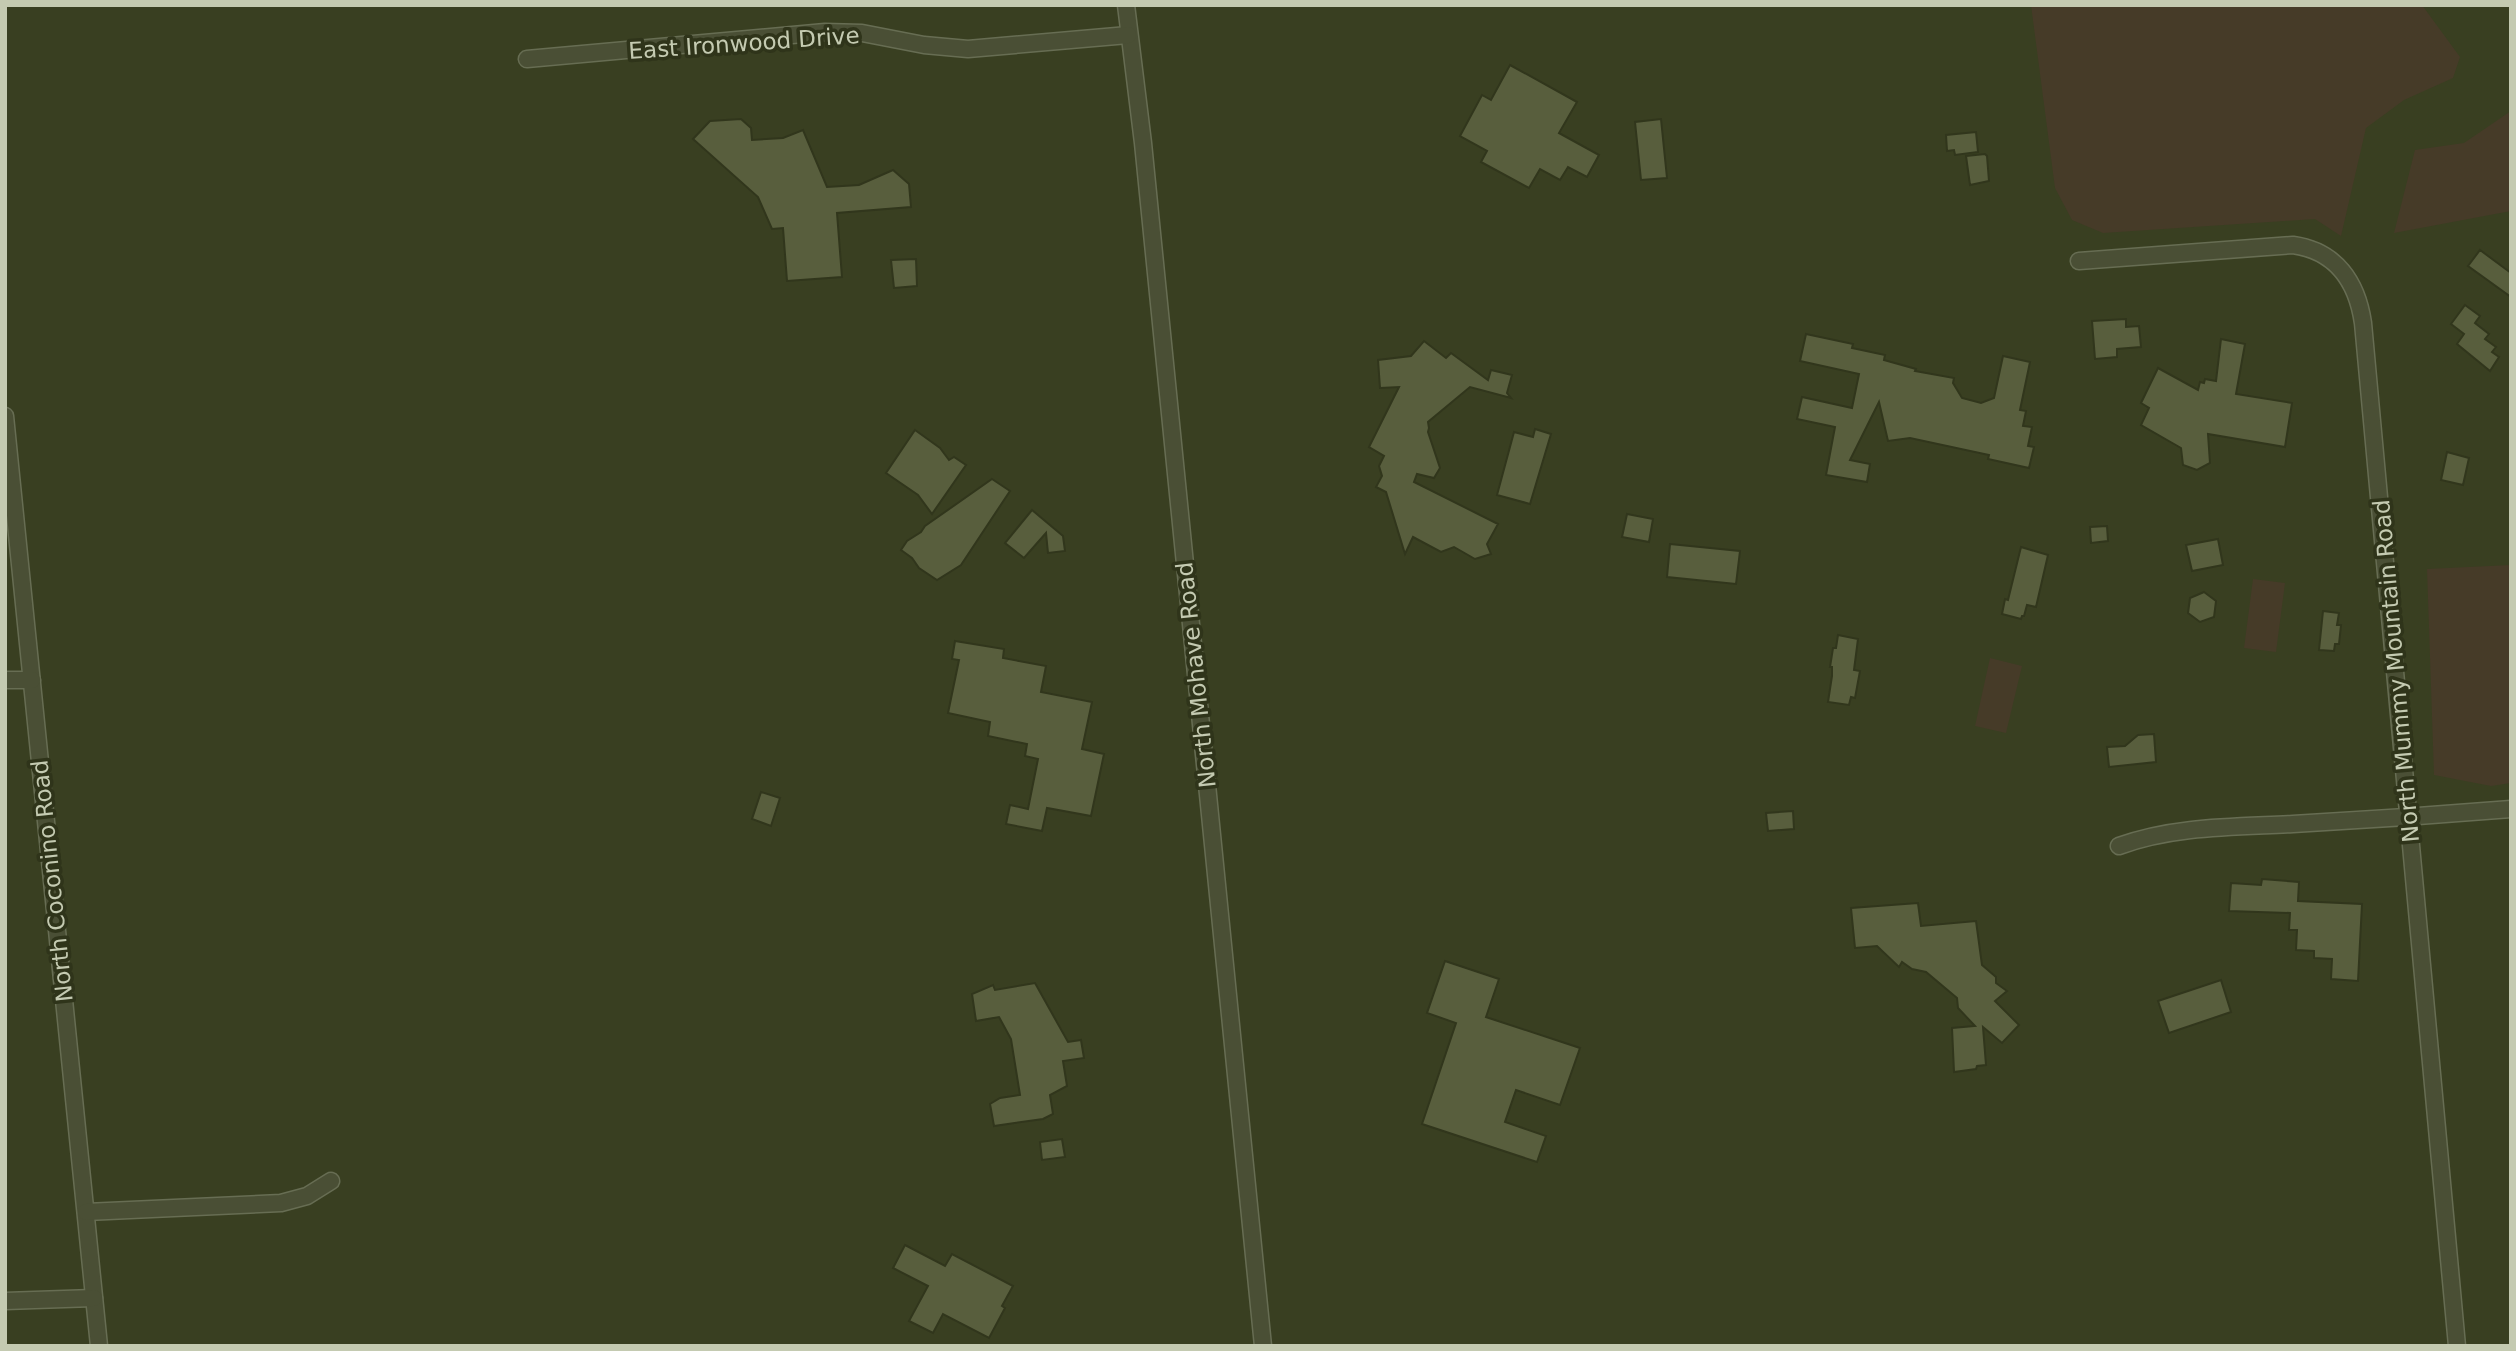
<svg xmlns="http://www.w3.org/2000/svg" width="2516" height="1351" viewBox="0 0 2516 1351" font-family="'DejaVu Sans',sans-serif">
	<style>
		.green { fill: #463b28 }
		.building { fill: #585e3d; stroke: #31361c; stroke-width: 2 }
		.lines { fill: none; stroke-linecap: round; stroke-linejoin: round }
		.minor-casing { stroke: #676d53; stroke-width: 19 }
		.minor { stroke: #4a4f35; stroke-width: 16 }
		.labels { text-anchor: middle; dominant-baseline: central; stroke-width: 7; stroke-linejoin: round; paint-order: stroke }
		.street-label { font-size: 23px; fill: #c4cab1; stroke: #2f341a }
	</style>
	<rect width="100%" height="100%" fill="#393f21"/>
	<g class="green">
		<polygon points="2031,5 2422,5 2460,57 2453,78 2404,100 2366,128 2341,236 2315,219 2103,233 2072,220 2055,188"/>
		<polygon points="2511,111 2511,211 2394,233 2415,150 2464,143"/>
		<polygon points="2511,565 2511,783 2491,786 2434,775 2427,569"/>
		<polygon points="2253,579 2285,583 2276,652 2244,648"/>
		<polygon points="1990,658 2022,666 2006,733 1975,726"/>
	</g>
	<g class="building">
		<polygon points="1510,65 1577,102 1559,133 1599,155 1587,177 1568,167 1560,180 1540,169 1529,188 1481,162 1487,151 1460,136 1482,95 1491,100"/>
		<polygon points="741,119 751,128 752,140 783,138 803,130 827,187 859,185 893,170 909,184 911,207 837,213 842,277 787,281 783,228 772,229 758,197 693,139 710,121"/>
		<polygon points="1661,119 1667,178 1641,180 1635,122"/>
		<polygon points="1976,132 1978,152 1955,155 1954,150 1947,151 1946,135"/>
		<polygon points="1985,154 1987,156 1989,181 1970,185 1966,156"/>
		<polygon points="2480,250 2511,273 2511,297 2468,266"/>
		<polygon points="916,259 917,286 894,288 891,260"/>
		<polygon points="2465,305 2480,316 2475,323 2489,334 2485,339 2496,347 2492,352 2499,357 2490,371 2457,344 2464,334 2451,324"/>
		<polygon points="2126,319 2126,327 2139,326 2141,347 2117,349 2117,357 2095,359 2092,321"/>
		<polygon points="1806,334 1853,344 1852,348 1885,355 1884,360 1916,369 1915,371 1954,378 1953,383 1962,398 1981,403 1994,398 2003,356 2030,362 2020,410 2026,411 2023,426 2032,427 2028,446 2034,447 2029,468 1988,459 1989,455 1910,438 1888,441 1879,402 1850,460 1870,464 1867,482 1826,475 1835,427 1797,419 1802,397 1852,408 1859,374 1800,361"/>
		<polygon points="2221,339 2245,344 2236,394 2292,403 2285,447 2208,434 2210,463 2197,470 2183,465 2181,448 2141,425 2149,408 2141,403 2158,368 2198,390 2200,382 2204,383 2205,379 2216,381"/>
		<polygon points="1424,341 1446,358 1451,353 1488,380 1491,370 1512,375 1507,393 1511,398 1470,387 1428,422 1429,428 1428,432 1440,468 1434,478 1417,474 1414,482 1498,524 1487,544 1491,554 1475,559 1454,547 1441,552 1413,537 1405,554 1386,492 1376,487 1382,476 1379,466 1384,456 1369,447 1399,387 1380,388 1378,360 1411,356"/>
		<polygon points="1535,429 1551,434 1530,504 1497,495 1514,432 1533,437"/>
		<polygon points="915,430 940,448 949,460 954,457 966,465 932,514 918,495 886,473"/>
		<polygon points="2447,452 2469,458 2463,485 2441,480"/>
		<polygon points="992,479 1010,491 961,565 937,580 919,568 912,558 901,550 907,541 921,532 925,526"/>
		<polygon points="1032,510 1063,536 1065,551 1048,553 1046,533 1024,558 1005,543"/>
		<polygon points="1627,514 1653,519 1649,542 1622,537"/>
		<polygon points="2107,526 2108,541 2091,543 2090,527"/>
		<polygon points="2218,539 2223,565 2192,571 2186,545"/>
		<polygon points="1670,544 1740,551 1736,584 1667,577"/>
		<polygon points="2021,547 2048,555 2036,607 2027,605 2024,616 2022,616 2021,619 2002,614 2005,599 2008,600"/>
		<polygon points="2204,592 2216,601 2214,617 2200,622 2188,613 2190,598"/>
		<polygon points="2323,611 2339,613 2337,625 2341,625 2339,644 2335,644 2334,651 2319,650"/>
		<polygon points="1838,635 1858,639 1854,670 1860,671 1855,698 1851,697 1849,705 1828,702 1832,676 1832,667 1830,667 1833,648 1836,648"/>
		<polygon points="955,641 1004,649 1003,658 1046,666 1041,692 1092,702 1082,749 1104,754 1091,816 1047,808 1042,831 1006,824 1010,805 1028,809 1038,759 1025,756 1027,744 988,736 990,722 948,713 959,660 952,659"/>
		<polygon points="2154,734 2156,762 2109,767 2107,747 2125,746 2138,735"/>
		<polygon points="761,792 780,798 771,826 752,819"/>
		<polygon points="1793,811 1794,829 1768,831 1766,813"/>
		<polygon points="2262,879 2299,882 2298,901 2362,904 2358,981 2331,979 2332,959 2314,958 2314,951 2296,950 2297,930 2289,930 2290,913 2229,911 2231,883 2261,885"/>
		<polygon points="1918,903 1921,926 1976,921 1982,965 1996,977 1996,983 2007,991 1995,1001 2019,1025 2002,1043 1983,1027 1986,1065 1977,1066 1976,1069 1954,1072 1952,1028 1975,1026 1958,1008 1957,998 1926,972 1912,969 1902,962 1899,967 1877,946 1855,948 1851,908"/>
		<polygon points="1445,961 1499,979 1486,1017 1580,1048 1560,1105 1516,1090 1505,1122 1546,1136 1537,1162 1422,1124 1456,1023 1427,1013"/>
		<polygon points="2221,980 2231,1012 2169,1033 2158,1001"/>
		<polygon points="1035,983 1068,1042 1081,1040 1084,1058 1063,1061 1067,1086 1050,1095 1053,1114 1043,1119 994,1126 990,1104 1000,1098 1020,1095 1011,1039 999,1017 976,1021 972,994 993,985 995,990"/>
		<polygon points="1062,1139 1065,1157 1042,1160 1040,1142"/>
		<polygon points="905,1245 945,1266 952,1254 1013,1286 1002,1306 1005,1308 989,1338 943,1314 933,1333 909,1321 928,1286 893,1268"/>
	</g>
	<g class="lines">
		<g class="minor-casing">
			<g id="minor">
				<polyline points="1126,5 1143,143 1263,1346"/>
				<polyline points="527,59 825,32 862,33 924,45 968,49 1128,35"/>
				<path d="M2079,261L2293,245C2336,251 2357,282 2363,323L2457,1346"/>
				<polyline points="5,416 99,1346"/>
				<polyline points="5,680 32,680"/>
				<path d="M2119,846C2173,826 2235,827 2293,824C2365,820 2438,815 2511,809"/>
				<polyline points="86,1212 281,1203 307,1196 331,1181"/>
				<polyline points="5,1301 94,1298"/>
			</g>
		</g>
		<use href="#minor" class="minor"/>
	</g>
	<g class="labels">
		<g class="street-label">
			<text transform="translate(744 43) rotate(-4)">East Ironwood Drive</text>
			<text transform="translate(2396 671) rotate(-95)">North Mummy Mountain Road</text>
			<text transform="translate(1196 675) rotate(-96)">North Mohave Road</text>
			<text transform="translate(52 881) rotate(-96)">North Coconino Road</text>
		</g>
	</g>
	<rect width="2516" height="1351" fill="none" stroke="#c4cab1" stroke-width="14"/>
</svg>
